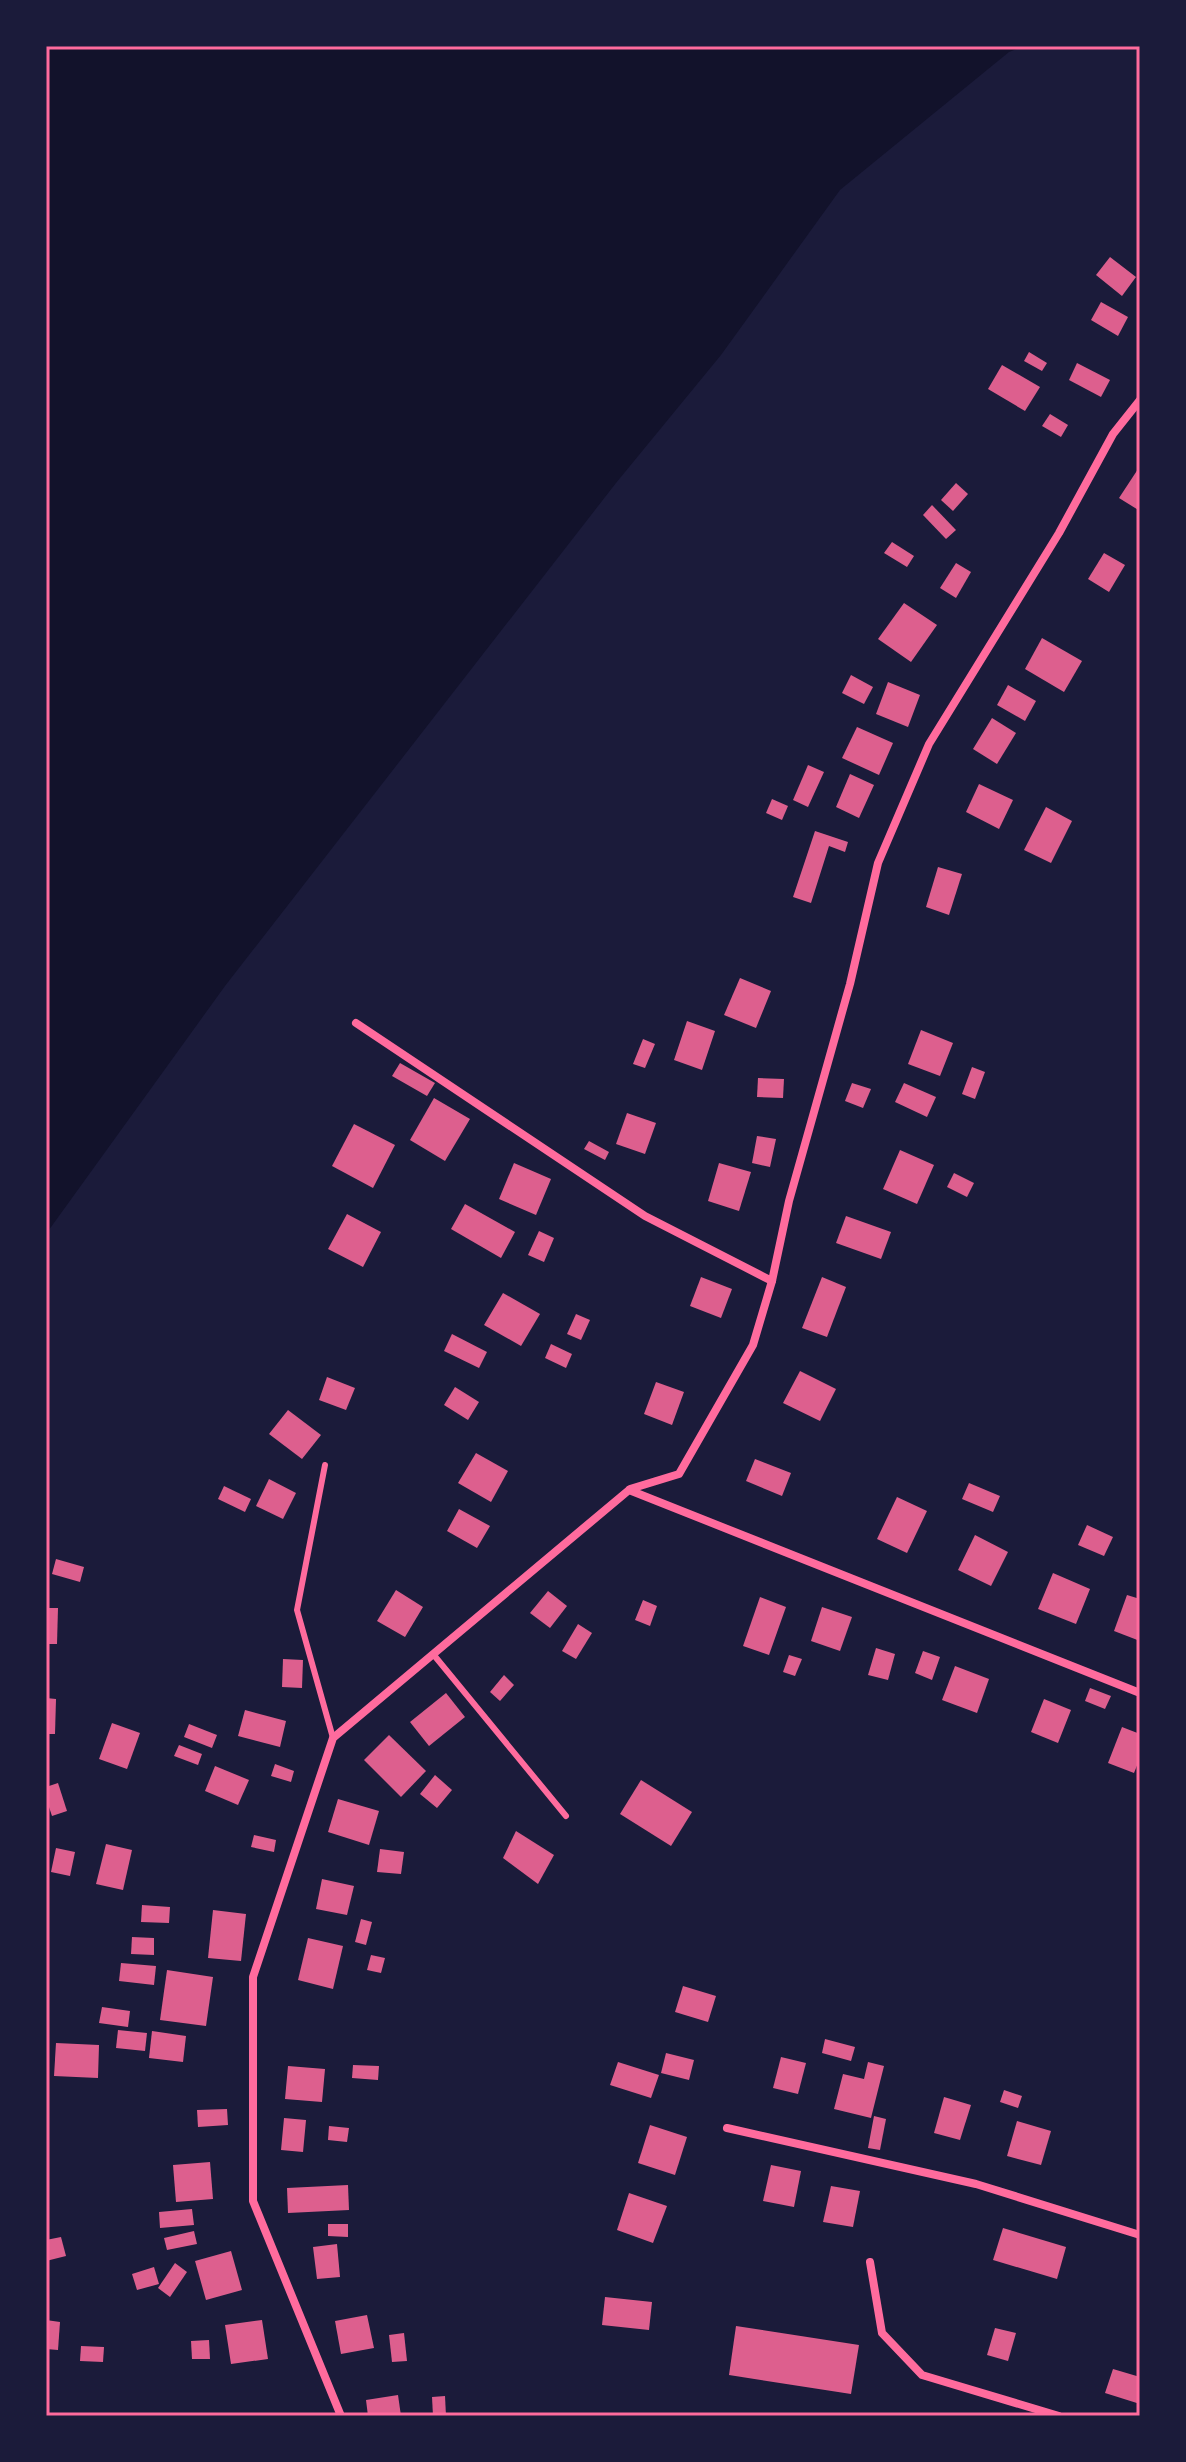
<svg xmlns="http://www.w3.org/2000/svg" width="1186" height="2462" viewBox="0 0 1186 2462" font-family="Arial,sans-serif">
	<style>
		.water { fill: #12122b }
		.building { fill: #dd5f8e }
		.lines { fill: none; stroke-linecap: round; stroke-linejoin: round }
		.service { stroke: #ff6b9d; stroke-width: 6 }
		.minor { stroke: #ff6b9d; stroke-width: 8 }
		.neatline { fill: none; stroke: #ff6b9d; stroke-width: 3 }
	</style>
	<rect width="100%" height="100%" fill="#1b1b3a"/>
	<polygon class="water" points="46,46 1024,46 1009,52 840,190 721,355 616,483 225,986 46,1234"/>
	<g class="building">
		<polygon points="1110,257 1136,277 1122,296 1096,275"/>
		<polygon points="1101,302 1128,317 1118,336 1091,320"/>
		<polygon points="1029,352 1047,363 1042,371 1024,361"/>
		<polygon points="1077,363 1110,380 1101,397 1069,380"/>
		<polygon points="1002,365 1040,387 1025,411 988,389"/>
		<polygon points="1050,414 1068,425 1061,437 1042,426"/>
		<polygon points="1140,466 1140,511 1119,498"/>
		<polygon points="956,483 968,494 953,511 941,500"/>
		<polygon points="932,505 956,530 946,539 923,515"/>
		<polygon points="892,542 914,556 907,567 884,553"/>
		<polygon points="1104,553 1125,565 1109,592 1088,579"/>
		<polygon points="956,563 971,572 956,598 940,588"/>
		<polygon points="904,603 937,625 911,662 878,639"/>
		<polygon points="1042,638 1082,661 1064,692 1025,669"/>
		<polygon points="851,675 873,687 864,704 842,693"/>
		<polygon points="888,682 920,695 908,727 876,714"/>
		<polygon points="1008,685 1036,701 1025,721 997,705"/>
		<polygon points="992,718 1016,733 997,764 973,749"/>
		<polygon points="857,727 893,743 879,775 842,758"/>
		<polygon points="808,765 824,772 808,807 793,800"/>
		<polygon points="850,774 874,785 859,818 836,807"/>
		<polygon points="979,784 1013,800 999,829 966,812"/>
		<polygon points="772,799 788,806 782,820 766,813"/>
		<polygon points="1046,807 1072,821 1051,863 1024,850"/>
		<polygon points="815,831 848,842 845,852 829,846 811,903 793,897"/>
		<polygon points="938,867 962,874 949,915 926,907"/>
		<polygon points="740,978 771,991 756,1028 724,1015"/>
		<polygon points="687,1021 715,1031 702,1070 674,1060"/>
		<polygon points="921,1030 953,1043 940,1076 908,1064"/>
		<polygon points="643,1039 655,1044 645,1068 633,1064"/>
		<polygon points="400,1063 435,1083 427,1096 392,1076"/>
		<polygon points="972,1067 985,1072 975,1099 962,1094"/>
		<polygon points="758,1078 784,1079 783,1098 757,1097"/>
		<polygon points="852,1083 871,1089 863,1108 845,1101"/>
		<polygon points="904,1083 936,1097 927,1117 895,1102"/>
		<polygon points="434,1098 470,1119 445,1161 410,1140"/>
		<polygon points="627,1113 656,1123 645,1154 616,1144"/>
		<polygon points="354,1124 395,1145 373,1188 332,1166"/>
		<polygon points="757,1136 776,1139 770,1167 752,1163"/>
		<polygon points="589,1141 609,1152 605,1160 584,1149"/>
		<polygon points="900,1150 934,1165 917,1204 883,1189"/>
		<polygon points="514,1163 551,1179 536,1215 499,1199"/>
		<polygon points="719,1163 751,1172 739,1211 708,1201"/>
		<polygon points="954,1173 974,1183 967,1197 947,1187"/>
		<polygon points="465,1204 515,1232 501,1258 451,1229"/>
		<polygon points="347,1214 381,1232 363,1267 328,1249"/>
		<polygon points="846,1216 891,1232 881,1259 836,1243"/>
		<polygon points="539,1231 554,1238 544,1262 528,1255"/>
		<polygon points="701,1277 732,1289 721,1318 690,1306"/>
		<polygon points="822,1277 846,1287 827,1337 802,1328"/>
		<polygon points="503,1293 540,1314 521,1346 484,1325"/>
		<polygon points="576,1314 590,1320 581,1340 567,1334"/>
		<polygon points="452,1334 487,1352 479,1368 444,1351"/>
		<polygon points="551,1344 572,1354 566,1368 545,1358"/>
		<polygon points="800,1371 836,1389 820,1421 783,1403"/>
		<polygon points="327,1377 355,1388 346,1410 319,1400"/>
		<polygon points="656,1382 684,1392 672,1425 644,1414"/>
		<polygon points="455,1387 479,1402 468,1420 444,1405"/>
		<polygon points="288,1410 321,1435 302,1459 269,1434"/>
		<polygon points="476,1453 508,1471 491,1502 458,1483"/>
		<polygon points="755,1459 791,1473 782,1496 746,1481"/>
		<polygon points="269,1479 296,1493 283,1519 256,1506"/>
		<polygon points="969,1483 1000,1496 993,1512 962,1499"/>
		<polygon points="224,1486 251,1499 245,1512 218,1499"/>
		<polygon points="897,1497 927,1511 907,1553 877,1539"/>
		<polygon points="459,1509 490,1526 477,1548 447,1531"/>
		<polygon points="1087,1525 1113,1537 1104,1556 1078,1545"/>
		<polygon points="975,1535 1008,1552 991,1586 958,1570"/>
		<polygon points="56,1559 84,1567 80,1582 52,1574"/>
		<polygon points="1053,1573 1090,1589 1076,1624 1038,1609"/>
		<polygon points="396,1590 423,1607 405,1637 377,1621"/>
		<polygon points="548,1591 567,1606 550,1628 530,1613"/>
		<polygon points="1127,1595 1140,1599 1140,1641 1114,1631"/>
		<polygon points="760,1597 786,1607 769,1655 743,1646"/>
		<polygon points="643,1600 657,1606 650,1626 635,1620"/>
		<polygon points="822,1607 852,1617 840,1651 811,1641"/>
		<polygon points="46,1608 58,1608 57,1644 46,1644"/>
		<polygon points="578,1624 592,1633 576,1659 562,1651"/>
		<polygon points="876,1648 895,1654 888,1680 868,1675"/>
		<polygon points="923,1651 940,1657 932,1680 915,1673"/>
		<polygon points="789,1655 802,1659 795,1676 783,1672"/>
		<polygon points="283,1659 303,1660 302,1688 282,1687"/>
		<polygon points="955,1666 989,1679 977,1713 942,1700"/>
		<polygon points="504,1675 514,1685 500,1701 490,1692"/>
		<polygon points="1090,1688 1111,1696 1105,1709 1085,1701"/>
		<polygon points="446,1693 465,1717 429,1746 410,1722"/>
		<polygon points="46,1698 56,1699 55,1734 46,1734"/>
		<polygon points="1044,1699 1071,1710 1058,1743 1031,1732"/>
		<polygon points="245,1710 286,1721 280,1747 238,1736"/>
		<polygon points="112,1723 140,1733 127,1769 99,1759"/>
		<polygon points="189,1724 217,1735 212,1748 184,1737"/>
		<polygon points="1122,1727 1140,1734 1140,1758 1134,1773 1108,1763"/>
		<polygon points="389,1735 426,1771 401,1797 364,1760"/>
		<polygon points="179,1745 202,1754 198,1765 174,1756"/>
		<polygon points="275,1764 294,1771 291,1782 271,1776"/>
		<polygon points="215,1766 249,1780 238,1805 205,1791"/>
		<polygon points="435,1775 452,1790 437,1808 420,1794"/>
		<polygon points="641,1780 692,1812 671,1846 620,1814"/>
		<polygon points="58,1783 67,1811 52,1816 46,1798 46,1787"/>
		<polygon points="338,1799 379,1811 369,1845 328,1832"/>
		<polygon points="516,1831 554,1855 538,1884 503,1858"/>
		<polygon points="254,1835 276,1840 274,1852 251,1847"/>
		<polygon points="106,1844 132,1850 123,1890 96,1884"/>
		<polygon points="56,1848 75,1852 70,1876 51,1872"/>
		<polygon points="380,1849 404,1852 401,1874 377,1872"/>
		<polygon points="322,1879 354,1886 347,1915 316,1909"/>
		<polygon points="142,1905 170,1907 169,1923 141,1922"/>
		<polygon points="213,1910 246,1914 241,1961 208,1958"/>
		<polygon points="361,1919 372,1922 366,1945 355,1942"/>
		<polygon points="132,1937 154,1938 154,1955 131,1954"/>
		<polygon points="308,1938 343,1946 333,1989 298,1980"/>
		<polygon points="371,1955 385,1958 381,1973 367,1970"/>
		<polygon points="121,1963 156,1966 154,1985 119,1981"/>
		<polygon points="167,1970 213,1977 206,2026 160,2020"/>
		<polygon points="683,1986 716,1996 708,2022 675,2012"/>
		<polygon points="102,2007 130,2011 128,2027 99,2023"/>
		<polygon points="118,2030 147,2033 145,2051 116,2048"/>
		<polygon points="152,2031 186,2036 183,2062 149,2058"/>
		<polygon points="825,2039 855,2047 851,2061 822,2053"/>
		<polygon points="56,2043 99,2045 98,2078 54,2076"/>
		<polygon points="666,2053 694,2060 689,2080 661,2073"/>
		<polygon points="781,2057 806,2063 798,2094 773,2088"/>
		<polygon points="618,2062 659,2075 651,2098 610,2085"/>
		<polygon points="868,2062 884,2066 871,2118 834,2109 843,2074 864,2079"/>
		<polygon points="353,2065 379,2066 378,2080 352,2078"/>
		<polygon points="288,2066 325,2069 322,2102 285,2099"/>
		<polygon points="1004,2090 1022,2096 1018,2108 1000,2102"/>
		<polygon points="944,2097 971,2105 960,2140 934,2133"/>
		<polygon points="227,2109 228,2125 198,2127 197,2110"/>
		<polygon points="874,2116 886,2119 880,2150 868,2148"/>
		<polygon points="284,2118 306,2120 303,2152 281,2150"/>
		<polygon points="1017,2121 1051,2131 1041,2165 1007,2156"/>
		<polygon points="650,2125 687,2137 675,2175 638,2163"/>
		<polygon points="329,2126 349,2128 347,2142 328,2140"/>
		<polygon points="210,2162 213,2199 176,2202 173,2165"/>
		<polygon points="771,2165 801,2171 794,2207 763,2201"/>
		<polygon points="348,2185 349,2210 288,2213 287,2188"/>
		<polygon points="831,2186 860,2191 853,2227 823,2222"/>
		<polygon points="629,2193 667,2206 653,2243 617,2230"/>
		<polygon points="192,2209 194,2225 160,2228 159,2212"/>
		<polygon points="328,2224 348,2224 348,2237 328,2236"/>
		<polygon points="1003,2228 1066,2247 1057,2279 993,2260"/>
		<polygon points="194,2231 197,2244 167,2250 164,2238"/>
		<polygon points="61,2237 66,2256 46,2261 46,2240"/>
		<polygon points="337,2244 340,2277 317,2279 313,2247"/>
		<polygon points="231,2251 242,2290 206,2300 195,2261"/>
		<polygon points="175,2263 187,2272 170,2297 158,2288"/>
		<polygon points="154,2267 159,2284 137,2290 132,2274"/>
		<polygon points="605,2297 652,2302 649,2330 602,2325"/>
		<polygon points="367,2315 374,2348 341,2354 335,2321"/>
		<polygon points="46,2320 60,2322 58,2350 46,2349"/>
		<polygon points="262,2320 268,2359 231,2364 225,2325"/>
		<polygon points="736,2326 859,2345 851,2394 729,2375"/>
		<polygon points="995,2328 1016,2333 1008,2361 987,2355"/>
		<polygon points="404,2333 407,2361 392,2362 389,2335"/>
		<polygon points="209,2340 210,2359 192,2359 191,2341"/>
		<polygon points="81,2346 104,2347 103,2362 80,2361"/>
		<polygon points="1113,2369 1140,2377 1140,2404 1105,2393"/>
		<polygon points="398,2395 401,2416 368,2416 366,2400"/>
		<polygon points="445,2396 446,2416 433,2416 432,2397"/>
	</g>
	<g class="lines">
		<g class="service">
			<polyline points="325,1465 297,1610 333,1738"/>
			<polyline points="433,1654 566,1816"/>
		</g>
		<g class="minor">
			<polyline points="356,1023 645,1216 772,1281"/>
			<polyline points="630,1489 679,1474 753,1345 772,1281 789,1201 850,984 878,863 929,744 1059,533 1113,434 1140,400"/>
			<polyline points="727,2128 976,2184 1140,2235"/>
			<polyline points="870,2262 882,2333 922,2375 1059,2416"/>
			<polyline points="341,2416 253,2201 253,1977 333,1738 629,1490 1140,1693"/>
		</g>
	</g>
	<rect width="1186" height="2462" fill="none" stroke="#1b1b3a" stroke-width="96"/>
	<rect x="48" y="48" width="1090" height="2366" class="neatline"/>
</svg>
